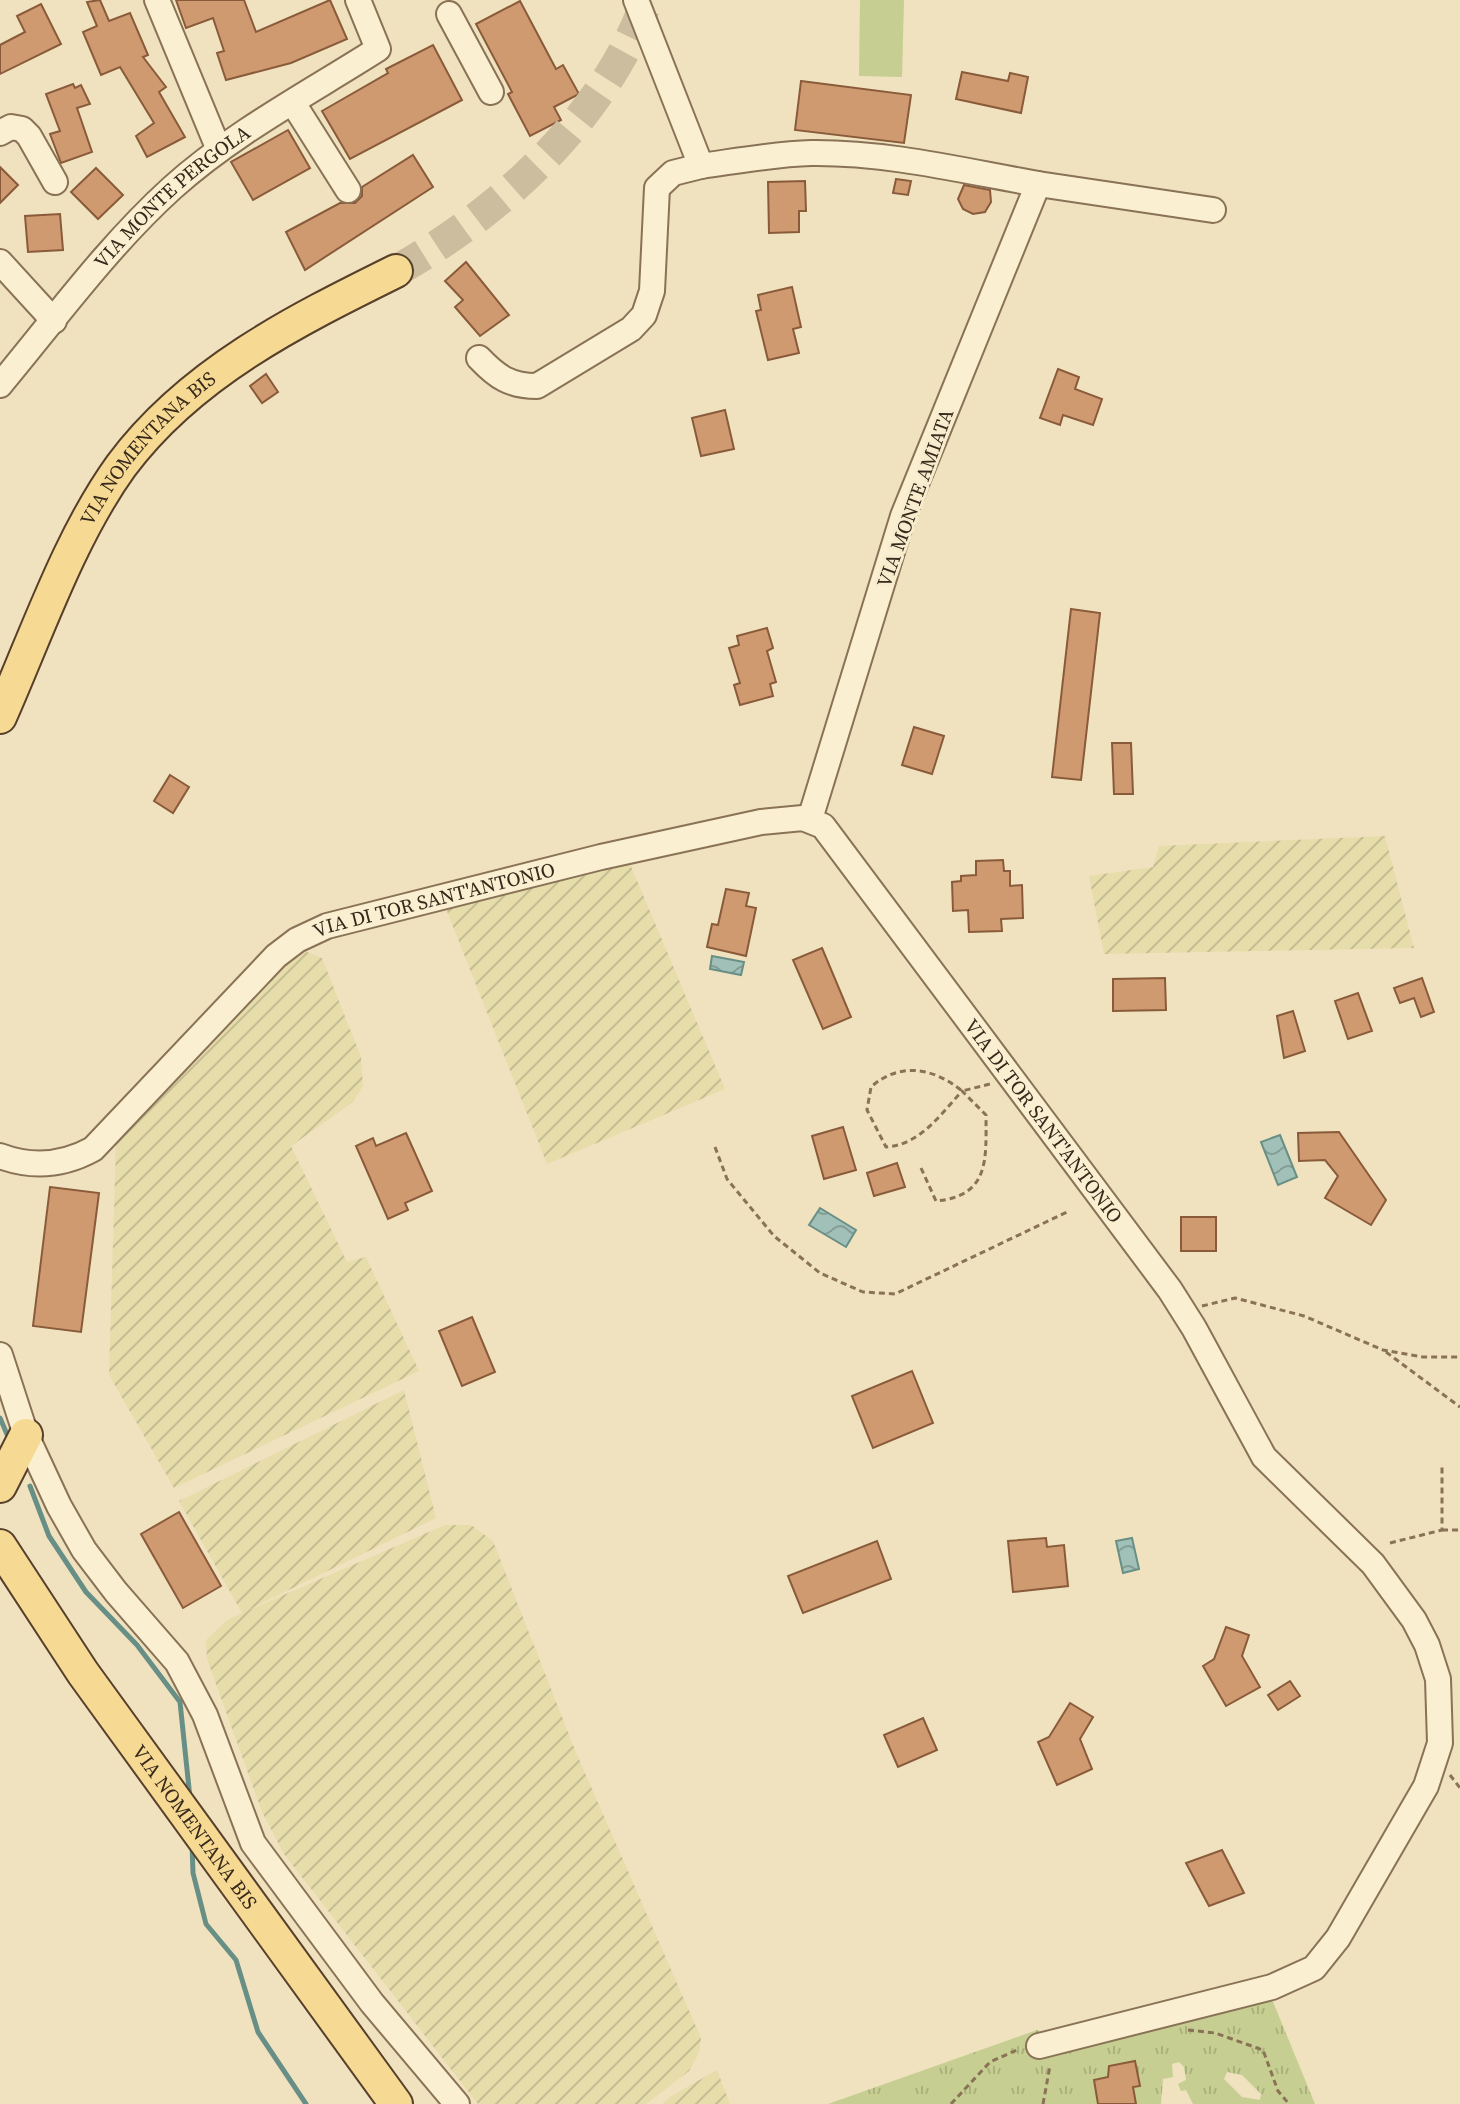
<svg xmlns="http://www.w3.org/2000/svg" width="1460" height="2104" viewBox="0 0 1460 2104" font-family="'Source Serif 4',serif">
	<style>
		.farmland { fill: url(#farmland-furrows) }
		.grass { fill: url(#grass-tufts); fill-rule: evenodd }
		.park { fill: #c6ce91 }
		.water { fill: url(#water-waves); stroke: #688f86; stroke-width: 2 }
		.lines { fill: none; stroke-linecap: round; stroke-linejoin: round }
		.stream { stroke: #688f86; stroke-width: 5 }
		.building { fill: #d09a71; stroke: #895b3a; stroke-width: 2 }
		.major-tunnel { stroke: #cbbd9d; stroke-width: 32; stroke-dasharray: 32 16; stroke-linecap: butt }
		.minor-casing { stroke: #897256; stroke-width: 28 }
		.major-casing { stroke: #563f2b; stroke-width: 36 }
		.path { stroke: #897256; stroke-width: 3; stroke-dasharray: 6 4; stroke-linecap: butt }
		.minor { stroke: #faefd1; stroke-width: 24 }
		.major { stroke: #f6d992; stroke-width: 32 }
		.labels { text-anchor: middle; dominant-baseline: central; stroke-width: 6; stroke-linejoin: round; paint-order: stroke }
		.street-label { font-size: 20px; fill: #37291b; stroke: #f7eccd }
	</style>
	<defs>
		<pattern id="farmland-furrows" width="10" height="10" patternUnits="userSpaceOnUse" patternTransform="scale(2)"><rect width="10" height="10" fill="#e6ddab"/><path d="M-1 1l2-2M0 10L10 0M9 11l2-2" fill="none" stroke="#c6be93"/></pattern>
		<pattern id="grass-tufts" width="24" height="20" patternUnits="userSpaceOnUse" patternTransform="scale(2)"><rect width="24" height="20" fill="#c6ce91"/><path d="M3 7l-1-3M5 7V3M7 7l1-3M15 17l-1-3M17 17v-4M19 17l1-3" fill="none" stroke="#abb17c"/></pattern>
		<pattern id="water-waves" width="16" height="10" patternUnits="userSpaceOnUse" patternTransform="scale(2)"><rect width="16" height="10" fill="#a1c1b8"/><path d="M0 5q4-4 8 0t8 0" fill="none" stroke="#849d95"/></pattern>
	</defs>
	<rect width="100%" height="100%" fill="#f0e2be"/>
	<g class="farmland">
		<polygon points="1385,836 1414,948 1104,954 1089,876 1153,867 1159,846"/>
		<polygon points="630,864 725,1089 547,1164 446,909"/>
		<polygon points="300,949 322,958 361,1057 363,1086 353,1102 291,1146 347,1262 366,1257 419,1371 174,1488 109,1375 116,1143"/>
		<polygon points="404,1390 436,1518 244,1612 445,1525 471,1525 493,1541 575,1750 701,2038 699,2053 689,2071 646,2104 478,2104 284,1854 262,1812 207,1659 206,1640 227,1620 242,1613 179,1501"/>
		<polygon points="717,2070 730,2104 662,2104 670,2097"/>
	</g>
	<path class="grass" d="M1269,1992L1315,2104H1193L1186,2090L1181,2091L1178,2084L1186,2080L1184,2067L1179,2062L1172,2064L1173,2077L1163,2079L1161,2104H1136L1133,2087L1140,2086L1108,2077L1094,2080L1098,2104H828L1037,2030L1061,2040ZM1227,2072L1242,2075L1261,2094L1260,2100L1242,2097L1224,2079Z"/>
	<polygon class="park" points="860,0 904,0 902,77 859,76"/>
	<g class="water">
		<polygon points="712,956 744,962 741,975 710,969"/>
		<polygon points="1280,1135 1297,1177 1278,1185 1261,1142"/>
		<polygon points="820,1208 856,1230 846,1247 809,1225"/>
		<polygon points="1132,1538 1139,1569 1123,1573 1116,1541"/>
	</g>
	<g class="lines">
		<g class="stream">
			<polyline points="0,1418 9,1439"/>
			<polyline points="30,1486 49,1536 86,1592 137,1645 180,1702 190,1798"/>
			<polyline points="192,1844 193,1873 206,1924 236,1960 258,2032 306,2104"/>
		</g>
	</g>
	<g class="building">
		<polygon points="100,0 109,21 130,13 148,55 143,57 166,87 159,92 185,137 147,157 136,136 154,123 120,67 101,75 83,32 97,26 87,2"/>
		<polygon points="176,0 244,0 256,32 330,0 347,39 291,63 226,80 217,53 224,51 213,18 186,28"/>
		<polygon points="520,1 556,69 563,65 579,94 554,107 561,120 530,136 508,94 512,92 476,24"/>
		<polygon points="41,4 61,44 0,74 0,45 25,32 17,16"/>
		<polygon points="433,45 462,100 350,159 322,111 388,73 386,69"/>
		<polygon points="962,72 1008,81 1010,73 1028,77 1021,113 956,99"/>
		<polygon points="801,81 911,95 904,143 795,130"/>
		<polygon points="73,84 75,88 81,85 90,104 77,108 92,152 61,163 50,134 60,131 46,94"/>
		<polygon points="288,130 310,168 253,200 231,162"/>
		<polygon points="413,155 433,187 305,270 286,232 340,203 355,203 362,196 362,187"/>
		<polygon points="0,167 18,185 0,203"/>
		<polygon points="96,168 123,195 98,219 71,192"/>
		<polygon points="896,179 911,181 908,195 893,193"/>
		<polygon points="805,181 806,211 799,211 799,232 769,233 768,182"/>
		<polygon points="964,185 990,190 991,202 985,212 973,214 963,209 958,199"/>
		<polygon points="60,214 63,250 28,252 25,216"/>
		<polygon points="466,262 509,315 480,336 455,307 463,300 445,281"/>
		<polygon points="792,287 801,327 793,329 799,353 768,360 756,311 761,310 758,295"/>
		<polygon points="1058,369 1079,377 1075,389 1102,399 1093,425 1063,415 1060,425 1040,418"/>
		<polygon points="266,374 278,392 262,403 250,386"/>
		<polygon points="725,410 734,449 701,456 692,418"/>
		<polygon points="1071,609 1100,613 1081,780 1052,777"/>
		<polygon points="767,628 773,648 767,651 776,682 770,684 773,696 740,705 734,685 740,683 729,648 739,645 737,636"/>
		<polygon points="914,727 944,736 932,774 902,765"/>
		<polygon points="1112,743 1131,743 1133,794 1114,794"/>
		<polygon points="170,775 189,787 173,813 154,801"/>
		<polygon points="1003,860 1004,871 1010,871 1010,886 1022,885 1023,918 1001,919 1002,931 969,932 968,910 953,911 952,882 961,881 961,876 976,875 976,861"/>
		<polygon points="726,889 749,893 746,906 756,908 746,956 707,947 712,924 718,925"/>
		<polygon points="822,948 851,1017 823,1029 793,960"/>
		<polygon points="1165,978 1166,1010 1113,1011 1113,979"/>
		<polygon points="1422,978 1434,1012 1421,1017 1414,998 1400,1003 1394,988"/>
		<polygon points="1358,993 1372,1031 1348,1039 1335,1001"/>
		<polygon points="1293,1011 1305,1051 1284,1058 1277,1016"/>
		<polygon points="843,1127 856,1170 824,1179 812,1136"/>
		<polygon points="1339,1132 1386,1200 1371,1225 1325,1198 1338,1176 1325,1160 1299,1161 1298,1133"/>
		<polygon points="406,1133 432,1191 405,1203 408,1210 388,1219 356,1146 373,1138 376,1146"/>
		<polygon points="897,1163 905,1187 874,1196 867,1173"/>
		<polygon points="50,1187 99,1193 81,1332 33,1326"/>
		<rect x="1181" y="1217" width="35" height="34"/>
		<polygon points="472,1317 495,1372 462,1386 439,1331"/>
		<polygon points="912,1371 933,1423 873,1448 852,1396"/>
		<polygon points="179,1512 221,1586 183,1608 141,1534"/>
		<polygon points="1046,1538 1047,1547 1064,1545 1068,1586 1013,1592 1008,1541"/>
		<polygon points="877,1541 891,1579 803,1613 788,1576"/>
		<polygon points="1226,1627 1249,1635 1242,1656 1260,1687 1226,1706 1203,1666 1214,1659"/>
		<polygon points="1290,1681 1300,1696 1278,1710 1268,1695"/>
		<polygon points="1070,1703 1093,1717 1080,1739 1092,1769 1057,1785 1038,1742 1049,1737"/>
		<polygon points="923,1718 937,1750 898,1767 884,1735"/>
		<polygon points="1222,1850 1244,1893 1209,1906 1186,1863"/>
		<polygon points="1135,2061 1140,2086 1133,2087 1136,2104 1098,2104 1094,2080 1108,2077 1109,2066"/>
	</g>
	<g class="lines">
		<path class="major-tunnel" d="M396,271C502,211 605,117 647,0"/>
		<g class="minor-casing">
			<g id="minor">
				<polyline points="157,0 219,150"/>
				<path d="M636,0L701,166C737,161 774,154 811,153C887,152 964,171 1038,184L903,516L810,819"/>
				<polyline points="449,14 491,92"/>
				<polyline points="293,103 348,190"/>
				<polyline points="0,133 11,127 22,129 29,136 55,182"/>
				<polyline points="1038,184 1213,210"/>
				<polyline points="0,262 54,321"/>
				<path d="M479,358C497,377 510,386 537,386L631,329L644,315L652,291L657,188L673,173L701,166"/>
				<path id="s1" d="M0,385C55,319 108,246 172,188C233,133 309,93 378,49L358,0"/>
				<path id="s2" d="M0,1156C32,1168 64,1165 93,1149L276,956L297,940L327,926L601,857L761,822L803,818L823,826L1170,1290L1194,1328L1264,1457L1373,1564L1414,1620L1427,1645L1438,1679L1440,1743L1426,1786L1338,1938L1314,1968L1272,1987L1039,2046"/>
				<polyline points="0,1355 26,1435 59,1506 84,1550 116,1592 177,1662 205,1715 253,1843 372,2003 457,2104"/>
			</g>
		</g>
		<g class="major-casing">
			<g id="major">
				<path id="s3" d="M0,717C36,636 69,538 121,466C190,373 295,321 396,271"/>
				<polyline points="0,1486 26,1435"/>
				<path id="s4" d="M0,1546L83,1673L396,2104"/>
			</g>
		</g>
		<g class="path">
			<polyline points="715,1147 727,1179 774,1236 820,1273 863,1292 895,1294 1067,1212"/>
			<path d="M921,1168L936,1201C990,1196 986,1159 986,1115L962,1091C941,1114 920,1145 886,1147L867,1110L871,1087C899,1062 933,1067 962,1091L990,1084"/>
			<polyline points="1202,1306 1235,1298 1304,1316 1383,1350 1423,1357 1460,1357"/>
			<polyline points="1386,1352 1460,1407"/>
			<polyline points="1442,1530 1460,1530"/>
			<polyline points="1390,1543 1442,1530 1442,1466"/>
			<polyline points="1450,1775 1460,1788"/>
			<polyline points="1188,2030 1215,2033 1263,2050 1278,2091 1289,2104"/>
			<polyline points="951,2104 990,2062 1019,2049"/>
			<polyline points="1043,2104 1050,2066"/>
		</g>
		<use href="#minor" class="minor"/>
		<use href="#major" class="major"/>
	</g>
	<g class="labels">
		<g class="street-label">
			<text stroke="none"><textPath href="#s1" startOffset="256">VIA MONTE PERGOLA</textPath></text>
			<text stroke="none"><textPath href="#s3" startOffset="310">VIA NOMENTANA BIS</textPath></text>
			<text transform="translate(915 498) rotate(-70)">VIA MONTE AMIATA</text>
			<text stroke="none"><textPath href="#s2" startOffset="532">VIA DI TOR SANT'ANTONIO</textPath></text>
			<text stroke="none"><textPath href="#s2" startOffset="1300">VIA DI TOR SANT'ANTONIO</textPath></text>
			<text stroke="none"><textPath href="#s4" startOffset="342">VIA NOMENTANA BIS</textPath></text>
		</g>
	</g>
</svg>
